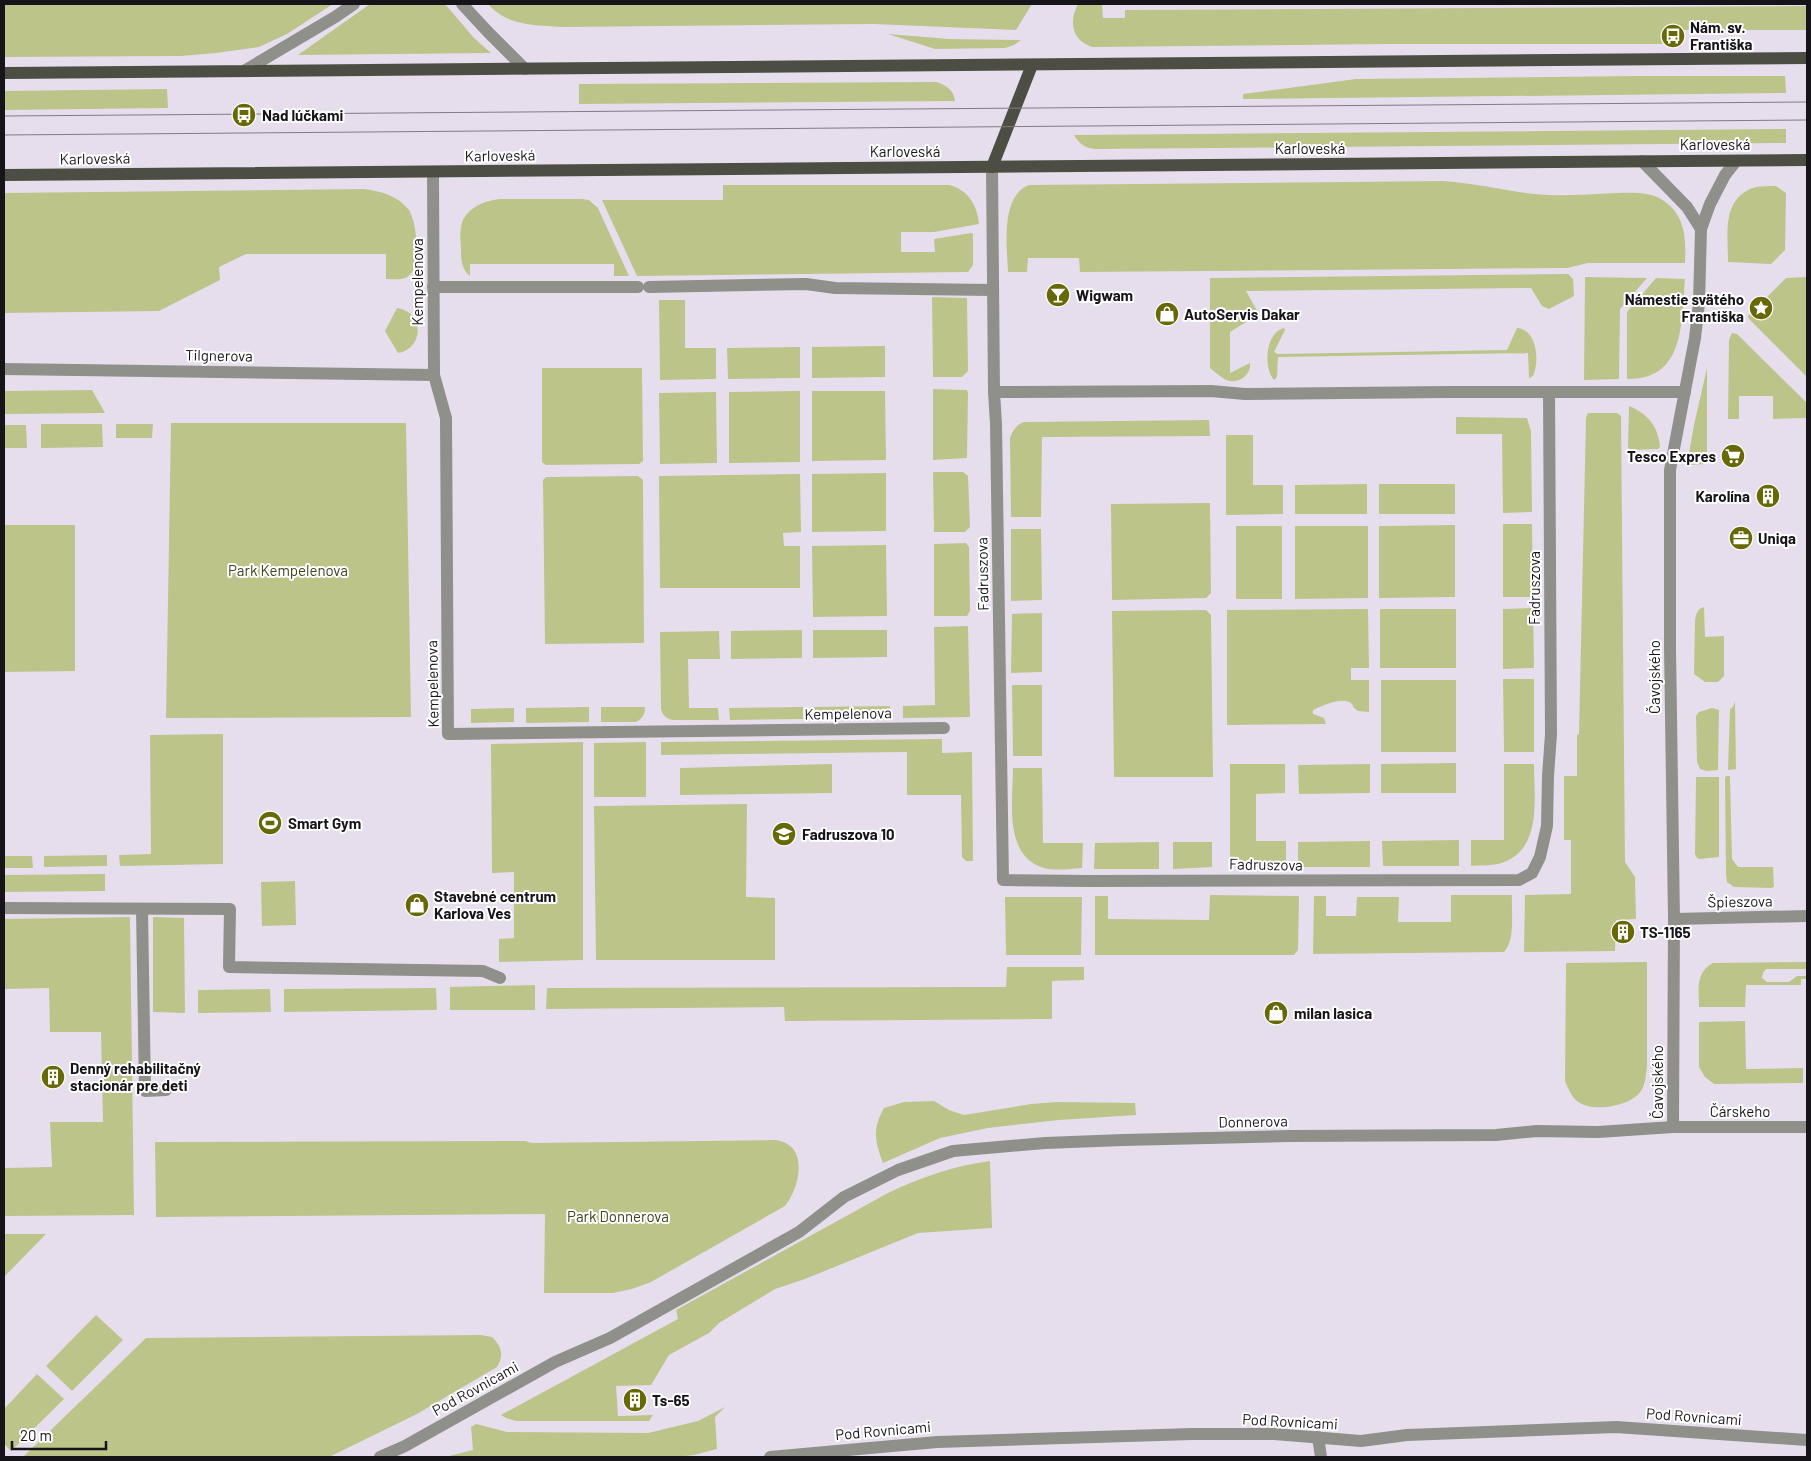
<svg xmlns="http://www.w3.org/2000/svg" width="1811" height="1461" viewBox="0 0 1811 1461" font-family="Barlow,sans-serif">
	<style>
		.green { fill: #bdc48a }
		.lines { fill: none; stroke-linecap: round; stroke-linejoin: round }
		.minor { stroke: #90908a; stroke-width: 12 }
		.major { stroke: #4d4e43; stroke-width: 12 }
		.tram { stroke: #817b85; stroke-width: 1 }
		.labels { text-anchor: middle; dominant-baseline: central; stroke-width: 4; stroke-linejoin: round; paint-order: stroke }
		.poi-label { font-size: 15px; font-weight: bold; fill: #171419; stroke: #fff; text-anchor: start }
		.street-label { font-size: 15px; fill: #171419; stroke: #fff }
		.park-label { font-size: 15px; fill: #3f431d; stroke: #fff }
	</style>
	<rect width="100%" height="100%" fill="#e7deed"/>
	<g class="green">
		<polygon points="4,4 333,4 287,34 259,47 216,53 181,56 4,57"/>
		<polygon points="370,4 445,4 474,38 491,53 298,55"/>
		<path d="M488,4H1032L1016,30L874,24L565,27C537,25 508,27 488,4Z"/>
		<path d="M1078,4H1102L1103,18H1125V10L1807,6V30H1669V44H1388L1092,47C1071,40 1069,21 1078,4Z"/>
		<polygon points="888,34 949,39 1021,40 1014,45 1005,48 935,49"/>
		<polygon points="1638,76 1785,76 1786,93 1243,99 1243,94 1356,79"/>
		<path d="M936,82C946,85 954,90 955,101L579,104V84Z"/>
		<polygon points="167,89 168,108 4,110 4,91"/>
		<path d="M1786,129V143L1095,149C1085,148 1079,144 1074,135Z"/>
		<path d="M1444,181C1475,183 1505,191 1535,194C1562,197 1589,194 1616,193C1632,193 1650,191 1664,201C1686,216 1686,240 1685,263H1588L1567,268L1080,272L1079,258H1028L1027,272H1008C1007,247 1000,196 1029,185Z"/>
		<path d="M723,185H949C968,190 977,204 979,224L934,232H901V252H935L934,239L971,233L973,234V265L968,272L637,276L602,200H723Z"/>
		<path d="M1776,186L1786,193L1785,250L1771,264L1728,262C1728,234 1721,197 1756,187C1762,186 1770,186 1776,186Z"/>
		<path d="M364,189C381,191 398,196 409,210C417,223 423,272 405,278C400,280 392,279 386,279V254H246L219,267L220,280L159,311L4,313V193Z"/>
		<path d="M501,199H582L589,200L598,208L629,276H614V264H470V276C462,270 461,260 461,251C461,242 459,232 462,223C467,207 486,200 501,199Z"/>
		<path d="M1568,274L1573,279L1574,296L1549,309L1542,306L1531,288L1246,291L1259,314L1230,332V373L1250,363C1252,374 1238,385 1226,380C1221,377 1215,372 1210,368V278Z"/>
		<polygon points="1585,277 1647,278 1620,309 1619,379 1584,380"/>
		<polygon points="1807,277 1807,377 1749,319 1748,316 1786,278"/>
		<path d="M1656,278L1685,279C1681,321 1686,380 1627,379V312Z"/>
		<polygon points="932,297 967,298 968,371 962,377 933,377"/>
		<polygon points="659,300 685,300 685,348 716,348 716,379 660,380"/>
		<path d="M397,308C425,312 424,349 398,353L385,331Z"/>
		<path d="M1284,328L1285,330L1274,352L1278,354L1507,350L1517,328C1537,329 1540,361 1533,376L1529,378L1528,353L1278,357L1277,377L1274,380C1263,368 1265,333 1284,328Z"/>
		<polygon points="1732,333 1737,334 1807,403 1807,418 1773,419 1773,396 1739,396 1739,419 1728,419 1729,340"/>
		<polygon points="885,346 885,377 812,378 812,347"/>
		<polygon points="800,347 800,378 728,379 727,348"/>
		<polygon points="542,368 642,368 643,461 639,464 546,465 542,462"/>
		<polygon points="1707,368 1707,464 1687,465 1694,425"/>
		<polygon points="933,389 967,390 968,393 967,458 933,460"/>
		<polygon points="92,390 105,413 4,414 4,391"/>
		<polygon points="800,391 800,462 729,463 729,392"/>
		<polygon points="812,391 885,391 886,460 812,461"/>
		<polygon points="716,392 717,463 660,464 659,393"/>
		<path d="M1629,406C1648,414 1658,426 1660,447L1658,449L1630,450L1628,447Z"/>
		<polygon points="1588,413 1617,413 1621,416 1625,862 1635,877 1636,919 1616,920 1615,951 1524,952 1525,895 1571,894 1571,840 1564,840 1564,776 1577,776 1577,735 1579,734 1586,418"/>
		<polygon points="1456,417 1527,418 1531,431 1532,512 1503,513 1502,434 1456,434"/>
		<path d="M1209,420L1210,436L1042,437L1041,517H1011L1010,438C1013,430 1016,425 1024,422Z"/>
		<polygon points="171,423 406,423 411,717 166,718"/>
		<polygon points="41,424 102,424 103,447 41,448"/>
		<polygon points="116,424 153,424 152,438 116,438"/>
		<polygon points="4,425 26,425 27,448 4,448"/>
		<polygon points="1226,435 1253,435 1253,485 1283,485 1283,514 1226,515"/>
		<polygon points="933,472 963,472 968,476 970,527 965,532 934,532"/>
		<polygon points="886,473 886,531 812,532 812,474"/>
		<polygon points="800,474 801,532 783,533 784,546 800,546 800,588 660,588 659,476"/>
		<polygon points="638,476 643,480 644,643 545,644 543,480 546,477"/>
		<polygon points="1367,484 1367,514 1295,514 1295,485"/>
		<rect x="1379" y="484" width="76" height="30"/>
		<polygon points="1210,503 1211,593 1206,598 1112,600 1111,504"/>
		<polygon points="1503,524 1532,524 1533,597 1503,597"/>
		<polygon points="4,525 75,525 75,671 4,672"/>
		<polygon points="1455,525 1455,597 1379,598 1379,526"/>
		<rect x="1236" y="526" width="46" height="73"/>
		<polygon points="1295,526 1368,526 1368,598 1295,599"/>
		<polygon points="1011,529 1041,529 1042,600 1011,601"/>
		<polygon points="966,543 969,547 970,611 967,616 934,616 934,544"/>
		<polygon points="886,545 887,616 813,617 812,546"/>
		<path d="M1704,607L1705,637L1724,636V676L1718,682H1705L1694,674L1695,621C1696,614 1697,609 1704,607Z"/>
		<polygon points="1533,608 1534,668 1503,669 1503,609"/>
		<path d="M1368,609L1369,668H1351V680H1369V712L1358,711L1354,708C1350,693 1323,705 1313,710V714L1324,718L1326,724L1227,725V610Z"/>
		<rect x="1380" y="609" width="76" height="59"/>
		<polygon points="1206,610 1211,615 1213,777 1114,777 1112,611"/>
		<polygon points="1042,613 1042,672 1011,673 1012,614"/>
		<polygon points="968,626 970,717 903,718 903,706 935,705 934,627"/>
		<polygon points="802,630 802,658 731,659 731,631"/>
		<polygon points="813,630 887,630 887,657 813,658"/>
		<path d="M719,631L720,659H688L689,708H718L719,720H672C666,718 663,716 661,709L660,632Z"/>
		<polygon points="1534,679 1534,752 1504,752 1503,679"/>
		<rect x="1381" y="680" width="75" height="72"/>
		<polygon points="1012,685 1042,685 1042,756 1013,756"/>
		<polygon points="1735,701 1736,769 1728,770 1730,709 1733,707"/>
		<polygon points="890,706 890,718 814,719 814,707"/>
		<polygon points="589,707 589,722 526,723 526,708"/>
		<path d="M601,707H645C645,714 643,718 636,722H601Z"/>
		<polygon points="803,707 803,719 730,720 729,708"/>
		<polygon points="514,708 514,722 471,723 471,709"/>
		<polygon points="1712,708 1719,710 1718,770 1706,771 1700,769 1697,762 1696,716 1699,712"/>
		<polygon points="223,734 223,864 120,866 119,855 151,854 150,735"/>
		<polygon points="942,739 942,753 972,752 973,861 966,861 962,857 961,795 907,795 907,752 661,755 661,742"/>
		<polygon points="583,742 583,960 499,962 499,939 514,938 514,872 492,873 491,744"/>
		<polygon points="646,742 646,797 594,797 594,743"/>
		<polygon points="1456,763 1456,793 1381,793 1381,764"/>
		<polygon points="832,764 832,793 680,795 680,768"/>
		<polygon points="1230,764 1285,764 1285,793 1256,794 1256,841 1286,841 1286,868 1230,867"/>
		<polygon points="1370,764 1370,793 1299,794 1298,765"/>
		<path d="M1504,764H1534C1534,799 1543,853 1498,864C1489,866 1480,865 1471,866V840H1504Z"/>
		<path d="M1013,768H1042L1043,843H1083L1082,868C1070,869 1055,871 1044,868C1003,856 1013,801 1013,768Z"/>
		<polygon points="1726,776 1730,776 1732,859 1738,867 1773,867 1774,887 1771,888 1734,887 1727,882 1726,874 1725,778"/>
		<polygon points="1696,777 1719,777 1719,857 1700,859 1697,858 1695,854"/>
		<polygon points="747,804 746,897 775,898 775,960 596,960 594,806"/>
		<polygon points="1459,840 1459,866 1383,866 1382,841"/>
		<polygon points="1370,841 1370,867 1298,867 1298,842"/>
		<polygon points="1159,842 1159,869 1094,869 1095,843"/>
		<polygon points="1173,842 1212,842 1212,867 1173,869"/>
		<polygon points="107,855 107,866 44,867 44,856"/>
		<polygon points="4,856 32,856 33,868 4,868"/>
		<polygon points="105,874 105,891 4,892 4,875"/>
		<polygon points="295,881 296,925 262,926 261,882"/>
		<polygon points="1210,895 1299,896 1298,950 1294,955 1095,955 1095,896 1108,896 1108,919 1209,920"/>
		<path d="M1451,895H1512C1511,912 1516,939 1504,952L1313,954L1314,896H1326V916H1356L1357,897H1399L1398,922H1451Z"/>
		<polygon points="1005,897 1082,897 1081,955 1006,955"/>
		<polygon points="130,917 134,1215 4,1216 4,1168 52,1167 50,1122 103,1122 101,1032 50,1032 49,988 4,989 4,919"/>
		<polygon points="153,917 184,918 185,1013 153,1012"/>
		<path d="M1647,962V1065C1646,1074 1646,1083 1641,1091C1630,1107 1591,1113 1577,1101C1571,1096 1568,1088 1565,1081L1566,963Z"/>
		<path d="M1807,962V969H1766L1763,973L1762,978L1767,982H1789L1797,976H1807V979H1801V985H1746L1745,1007H1699C1699,990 1695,972 1713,963Z"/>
		<polygon points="1007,967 1084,967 1084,980 1052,981 1052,1019 785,1021 784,1007 546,1009 547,988 1006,987"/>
		<polygon points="535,985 535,1010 450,1010 450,987"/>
		<polygon points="436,988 437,1010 284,1012 284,989"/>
		<polygon points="270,989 271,1012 198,1013 198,990"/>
		<polygon points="1745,1021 1746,1069 1803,1068 1803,1083 1714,1084 1705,1077 1699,1067 1699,1022"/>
		<path d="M934,1101L949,1110L964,1115L1031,1104L1057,1102L1135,1103L1136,1115L1059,1120L988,1128L940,1138L883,1163C875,1141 872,1129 884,1108L904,1102Z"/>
		<path d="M775,1140C810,1144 800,1187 785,1206L651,1282L632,1289L613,1293H544L545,1214L156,1217L155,1142L525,1141L532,1143Z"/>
		<path d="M990,1161L992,1228L918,1233L805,1279L775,1289L719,1323L709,1333L669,1355L651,1385L616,1386L618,1416L653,1415L649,1421H516L506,1418L501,1415L678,1319L676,1310L888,1193C921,1177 954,1166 990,1161Z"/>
		<polygon points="4,1234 46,1234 4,1277"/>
		<polygon points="96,1315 123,1340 72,1391 46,1366"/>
		<path d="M481,1335L492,1337C502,1347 504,1355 497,1367L417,1414L329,1457H23L146,1338Z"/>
		<polygon points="37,1374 64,1399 11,1451 4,1444 4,1409"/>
		<polygon points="725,1407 715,1417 717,1449 694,1455 676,1457 445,1457 473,1450 471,1427 476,1424 507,1432 648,1433 698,1421"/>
	</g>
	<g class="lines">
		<g class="minor">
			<polyline points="462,4 488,32 525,69"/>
			<polyline points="244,71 335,17 354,4"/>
			<polyline points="1642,161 1687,207 1701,229"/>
			<polyline points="992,167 994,392 996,424 1003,880 1088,881 1519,880 1532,873 1540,857 1547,826 1548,776 1551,734 1549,392"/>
			<polyline points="433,172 434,375 446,418 448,734 944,728"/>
			<polyline points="433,287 638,287"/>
			<polyline points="649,287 806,284 835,288 993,290"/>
			<polyline points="4,369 434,375"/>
			<polyline points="994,392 1211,391 1245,394 1446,392 1685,392"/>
			<polyline points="4,908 230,909 229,967 483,971 500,978"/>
			<polyline points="142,909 145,1091 166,1090"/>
			<polyline points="1674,919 1807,916"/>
			<polyline points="1673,1127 1674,919 1670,647 1670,470 1695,338 1699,303 1701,229 1710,204 1725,175 1736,161"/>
			<polyline points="1318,1437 1321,1457"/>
			<polyline points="380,1457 405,1446 555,1362 610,1338 799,1232 844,1197 898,1170 953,1151 1045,1143 1123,1140 1290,1136 1496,1135 1537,1131 1598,1132 1673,1127 1807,1127"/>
			<polyline points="770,1457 937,1442 1192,1434 1274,1434 1361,1441 1407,1435 1616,1427 1807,1440"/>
		</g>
		<g class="major">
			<polyline points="4,73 1807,58"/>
			<polyline points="992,167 1032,65"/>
			<polyline points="4,175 1807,160"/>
		</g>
		<g class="tram">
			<polyline points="4,116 1807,102"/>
			<polyline points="4,135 1807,120"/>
		</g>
	</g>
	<defs>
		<g id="bus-disc" transform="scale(1.25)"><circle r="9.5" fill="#676906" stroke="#fff"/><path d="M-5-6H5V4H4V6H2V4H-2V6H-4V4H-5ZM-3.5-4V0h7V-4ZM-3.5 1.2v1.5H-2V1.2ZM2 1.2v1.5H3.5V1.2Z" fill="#fff"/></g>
		<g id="bar-disc" transform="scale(1.25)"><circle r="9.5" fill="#676906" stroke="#fff"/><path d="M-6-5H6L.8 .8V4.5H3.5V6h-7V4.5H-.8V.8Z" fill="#fff"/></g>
		<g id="sight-disc" transform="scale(1.25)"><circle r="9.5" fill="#676906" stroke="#fff"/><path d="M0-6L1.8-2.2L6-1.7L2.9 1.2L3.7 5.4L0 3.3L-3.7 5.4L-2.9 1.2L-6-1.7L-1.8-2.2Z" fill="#fff"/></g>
		<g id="shop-disc" transform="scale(1.25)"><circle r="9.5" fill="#676906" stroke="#fff"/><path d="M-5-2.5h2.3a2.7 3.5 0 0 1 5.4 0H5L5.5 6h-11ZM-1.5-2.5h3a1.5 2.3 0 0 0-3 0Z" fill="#fff"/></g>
		<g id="supermarket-disc" transform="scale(1.25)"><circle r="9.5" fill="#676906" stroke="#fff"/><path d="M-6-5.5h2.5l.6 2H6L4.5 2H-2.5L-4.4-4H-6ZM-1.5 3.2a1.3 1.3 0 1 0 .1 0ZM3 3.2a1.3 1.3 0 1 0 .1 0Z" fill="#fff"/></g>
		<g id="building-disc" transform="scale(1.25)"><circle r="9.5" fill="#676906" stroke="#fff"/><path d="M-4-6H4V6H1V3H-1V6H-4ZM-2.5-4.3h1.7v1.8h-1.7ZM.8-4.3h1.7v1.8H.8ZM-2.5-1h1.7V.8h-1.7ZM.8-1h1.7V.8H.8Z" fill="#fff"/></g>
		<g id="office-disc" transform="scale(1.25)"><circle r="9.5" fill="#676906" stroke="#fff"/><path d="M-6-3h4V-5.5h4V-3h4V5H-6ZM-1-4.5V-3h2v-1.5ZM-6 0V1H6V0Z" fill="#fff"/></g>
		<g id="stadium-disc" transform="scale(1.25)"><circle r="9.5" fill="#676906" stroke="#fff"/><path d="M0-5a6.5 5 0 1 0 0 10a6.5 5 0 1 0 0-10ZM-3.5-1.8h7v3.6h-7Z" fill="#fff"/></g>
		<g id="school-disc" transform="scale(1.25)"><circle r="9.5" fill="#676906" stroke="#fff"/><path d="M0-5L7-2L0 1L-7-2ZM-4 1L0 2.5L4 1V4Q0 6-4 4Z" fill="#fff"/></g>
	</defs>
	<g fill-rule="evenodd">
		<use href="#bus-disc" x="1673" y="36"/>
		<use href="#bus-disc" x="244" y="115"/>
		<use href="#bar-disc" x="1058" y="295"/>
		<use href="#sight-disc" x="1761" y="308"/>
		<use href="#shop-disc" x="1167" y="314"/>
		<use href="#supermarket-disc" x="1733" y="456"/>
		<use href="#building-disc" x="1768" y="496"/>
		<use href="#office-disc" x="1741" y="538"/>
		<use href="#stadium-disc" x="270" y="823"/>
		<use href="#school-disc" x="784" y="834"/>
		<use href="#shop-disc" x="417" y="905"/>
		<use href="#building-disc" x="1623" y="932"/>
		<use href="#shop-disc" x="1276" y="1013"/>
		<use href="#building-disc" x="53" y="1077"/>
		<use href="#building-disc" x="635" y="1400"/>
	</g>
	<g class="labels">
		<g class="poi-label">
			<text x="1690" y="27">Nám. sv.<tspan x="1690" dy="17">Františka</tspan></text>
			<text x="262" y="115">Nad lúčkami</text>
			<text x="1076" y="295">Wigwam</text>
			<text x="1744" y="299" text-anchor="end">Námestie svätého<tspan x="1744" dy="17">Františka</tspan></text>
			<text x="1184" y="314">AutoServis Dakar</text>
			<text x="1716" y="456" text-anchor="end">Tesco Expres</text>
			<text x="1750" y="496" text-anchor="end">Karolína</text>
			<text x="1758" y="538">Uniqa</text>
			<text x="288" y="823">Smart Gym</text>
			<text x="802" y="834">Fadruszova 10</text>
			<text x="434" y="896">Stavebné centrum<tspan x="434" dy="17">Karlova Ves</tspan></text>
			<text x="1640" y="932">TS-1165</text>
			<text x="1294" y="1013">milan lasica</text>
			<text x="70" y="1068">Denný rehabilitačný<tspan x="70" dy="17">stacionár pre deti</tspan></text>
			<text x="652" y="1400">Ts-65</text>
		</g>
		<g class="street-label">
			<text x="1715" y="144">Karloveská</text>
			<text x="1310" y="148">Karloveská</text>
			<text x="905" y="151">Karloveská</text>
			<text transform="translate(500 155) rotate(-1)">Karloveská</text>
			<text transform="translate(95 158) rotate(-1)">Karloveská</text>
			<text transform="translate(417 282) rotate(-90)">Kempelenova</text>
			<text transform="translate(219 355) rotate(1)">Tilgnerova</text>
			<text transform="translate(982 574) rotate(-91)">Fadruszova</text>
			<text transform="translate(1534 588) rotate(-90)">Fadruszova</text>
			<text transform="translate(1654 677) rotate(-90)">Čavojského</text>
			<text transform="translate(432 684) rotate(-91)">Kempelenova</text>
			<text transform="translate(848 713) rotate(-1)">Kempelenova</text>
			<text transform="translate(1266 864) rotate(1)">Fadruszova</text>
			<text transform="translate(1740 901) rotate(-1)">Špieszova</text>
			<text transform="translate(1657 1082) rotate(-90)">Čavojského</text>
			<text x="1740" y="1111">Čárskeho</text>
			<text transform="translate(1253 1121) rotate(-1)">Donnerova</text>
			<text transform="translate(475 1388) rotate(-29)">Pod Rovnicami</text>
			<text transform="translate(1694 1416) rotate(4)">Pod Rovnicami</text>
			<text transform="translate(1290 1421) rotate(3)">Pod Rovnicami</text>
			<text transform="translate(883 1430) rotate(-5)">Pod Rovnicami</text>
		</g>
		<g class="park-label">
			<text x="288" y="570">Park Kempelenova</text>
			<text x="618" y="1216">Park Donnerova</text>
		</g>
	</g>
	<rect width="1811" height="1461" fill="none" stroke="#171419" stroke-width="10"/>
	<path d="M12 1441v8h94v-8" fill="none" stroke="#171419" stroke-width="2.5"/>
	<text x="20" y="1441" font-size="15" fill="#171419" stroke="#ffffff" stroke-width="4" paint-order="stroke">20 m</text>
</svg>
